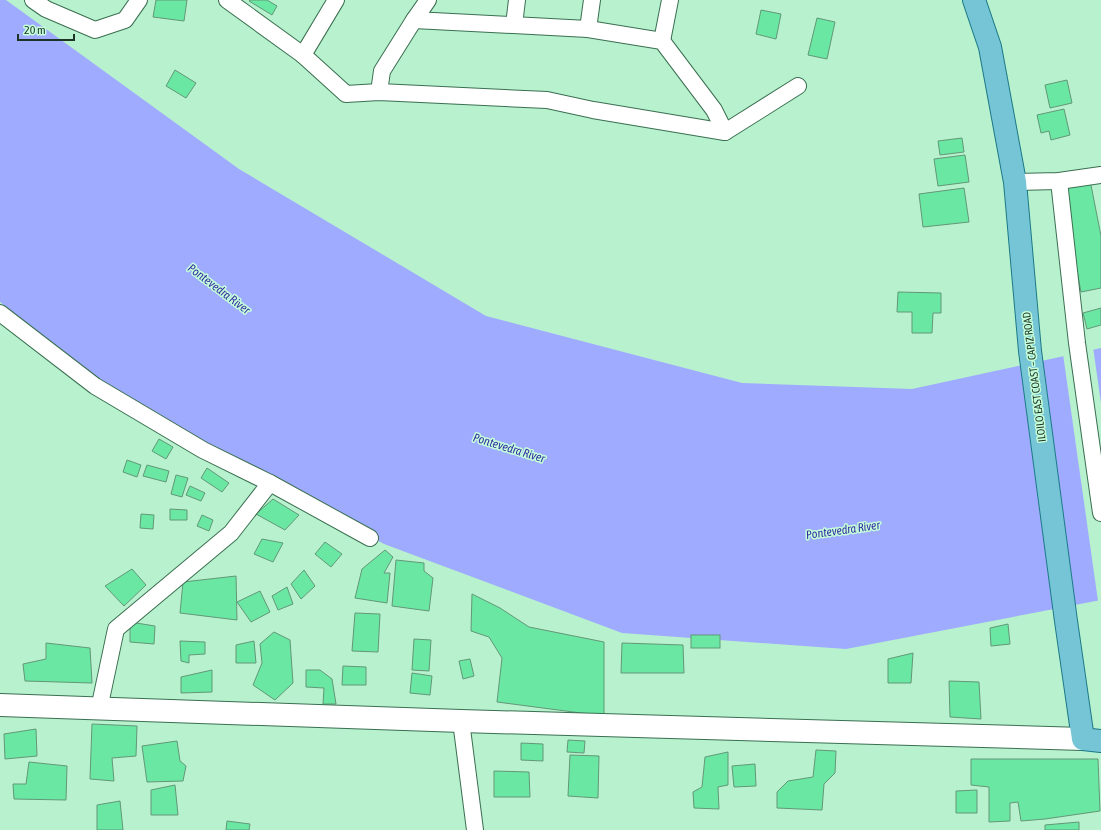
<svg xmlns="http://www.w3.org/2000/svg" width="1101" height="830" viewBox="0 0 1101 830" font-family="'Asap Condensed',sans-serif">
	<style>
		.water { fill: #9fabff }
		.pier { fill: #b8f1cd }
		.building { fill: #6ae7a2; stroke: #629878 }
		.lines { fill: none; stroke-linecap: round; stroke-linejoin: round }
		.minor-casing { stroke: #3a6f51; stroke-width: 18 }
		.secondary-casing { stroke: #3a6f51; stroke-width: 24 }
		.primary-casing { stroke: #1b7986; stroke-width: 24 }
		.minor { stroke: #fff; stroke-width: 16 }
		.secondary { stroke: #fff; stroke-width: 22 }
		.primary { stroke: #76c5d6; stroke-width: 22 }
		.labels { text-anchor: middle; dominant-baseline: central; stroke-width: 3; stroke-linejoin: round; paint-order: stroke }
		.street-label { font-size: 11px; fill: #1d3326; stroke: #c5ffda }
		.water-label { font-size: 12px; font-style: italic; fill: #342ca1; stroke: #c5ffda }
	</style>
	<rect width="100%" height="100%" fill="#b8f1cd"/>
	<polygon class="water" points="0,0 6,0 239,169 486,316 742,383 912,389 1101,348 1101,600 846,649 622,633 384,544 184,435 112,392 0,302"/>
	<polygon class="pier" points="1093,347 1101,403 1101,601 1098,601 1063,354"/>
	<g class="building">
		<polygon points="156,0 187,0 184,21 153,17"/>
		<polygon points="250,0 267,0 277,6 272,15 249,1"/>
		<polygon points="761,10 781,14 776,39 756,34"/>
		<polygon points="817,18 835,22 827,59 808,55"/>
		<polygon points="175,70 196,83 186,98 166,86"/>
		<polygon points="1067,80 1072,103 1050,108 1045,85"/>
		<polygon points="1064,109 1070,135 1051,140 1049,131 1041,133 1037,115"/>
		<polygon points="962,138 964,152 940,155 938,141"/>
		<polygon points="965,155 969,182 938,186 934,159"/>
		<polygon points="1090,180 1101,236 1101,288 1081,292 1061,186"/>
		<polygon points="964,188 969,222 923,227 919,194"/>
		<polygon points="898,292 941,293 941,313 933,313 932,333 912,333 912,312 897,312"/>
		<polygon points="1101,308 1101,325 1087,329 1083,313"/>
		<polygon points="159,439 173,447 166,459 152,451"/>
		<polygon points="127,460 141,465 137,477 123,472"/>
		<polygon points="147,465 169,471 166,482 143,476"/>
		<polygon points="207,468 229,483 222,492 201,478"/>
		<polygon points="176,475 188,478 182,497 171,494"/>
		<polygon points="190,486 205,493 201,501 186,495"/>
		<polygon points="273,499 299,515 285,530 256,514"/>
		<polygon points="170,509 187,510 187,520 170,520"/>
		<polygon points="141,514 154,515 153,529 140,528"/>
		<polygon points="202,515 213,520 209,531 197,526"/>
		<polygon points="262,539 283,543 273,562 254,554"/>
		<polygon points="325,542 342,554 331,567 315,554"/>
		<polygon points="385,550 393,557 384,573 390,573 387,603 355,598 362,569"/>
		<polygon points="396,560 424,563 424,571 433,578 429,611 392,606"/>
		<polygon points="132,569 146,585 124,606 105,586"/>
		<polygon points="304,570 315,586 301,599 291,584"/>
		<polygon points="236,576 237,620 180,613 183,582"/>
		<polygon points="287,587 293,604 278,610 272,596"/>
		<polygon points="260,591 270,612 251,622 237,602"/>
		<polygon points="472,594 500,608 529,627 604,642 604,716 497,702 502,658 489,637 471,631"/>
		<polygon points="355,613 380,614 378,652 352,651"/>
		<polygon points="130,622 155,626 154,644 130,642"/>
		<polygon points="1008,624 1010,644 991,646 990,628"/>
		<polygon points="274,632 290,640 293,683 275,700 253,685 262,663 260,644"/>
		<rect x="691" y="635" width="29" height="13"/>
		<polygon points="414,639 431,640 429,671 412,670"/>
		<polygon points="180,641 205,642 205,654 189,655 189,663 181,661"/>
		<polygon points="254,641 256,663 236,663 236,645"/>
		<polygon points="46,643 90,648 92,683 25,681 23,664 46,659"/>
		<polygon points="622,643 683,645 684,673 621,673"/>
		<polygon points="913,653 911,683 888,683 888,659"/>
		<polygon points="470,659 474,676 463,679 459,661"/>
		<polygon points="343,666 366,667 366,685 342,685"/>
		<polygon points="212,670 212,692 181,693 181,677"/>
		<polygon points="306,670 320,670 332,679 336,704 323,704 324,688 306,687"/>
		<polygon points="412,673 432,676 430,695 410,693"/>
		<polygon points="949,681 979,682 981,719 950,717"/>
		<polygon points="92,724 137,726 136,756 112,758 114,781 90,779"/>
		<polygon points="36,729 37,756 5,759 4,734"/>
		<polygon points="568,740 585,741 584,753 567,752"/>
		<polygon points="177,741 180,761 186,766 183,781 147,782 142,746"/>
		<polygon points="521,743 543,744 543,761 521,760"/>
		<polygon points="816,750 836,751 835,773 824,784 822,810 777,808 777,792 788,781 813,777"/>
		<polygon points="728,752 728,785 718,787 719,809 694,808 693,792 702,787 705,757"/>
		<polygon points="570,755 599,756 598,798 568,796"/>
		<polygon points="971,759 1098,759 1100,811 1045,819 1021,821 1018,802 1010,803 1010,821 989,822 989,787 971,785"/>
		<polygon points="29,762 67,766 66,800 14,799 13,784 26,784"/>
		<polygon points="755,764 756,786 734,787 732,766"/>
		<polygon points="494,771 529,772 530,797 494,797"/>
		<polygon points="175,785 178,815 151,815 151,790"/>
		<polygon points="977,790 977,813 956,813 956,791"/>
		<polygon points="120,801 123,830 97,830 97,805"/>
		<polygon points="227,821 250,824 249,830 226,830"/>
		<polygon points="1079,822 1079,830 1045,830 1045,825"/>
	</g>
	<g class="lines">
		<g class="minor-casing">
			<g id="minor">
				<polyline points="33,0 46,9 95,30 125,20 139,0"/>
				<polyline points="227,0 303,55 336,0"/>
				<polyline points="414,20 588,29 662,41 714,110 725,132"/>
				<polyline points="514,25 517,0"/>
				<polyline points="588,29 592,0"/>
				<polyline points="662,41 670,0"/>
				<polyline points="303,55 346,94 379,92 547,100 593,110 725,132 798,86"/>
				<polyline points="379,92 382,71 414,20 428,0"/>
				<polyline points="1059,181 1077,343 1101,513"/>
				<polyline points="1015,182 1059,181 1101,175"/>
				<polyline points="0,313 95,386 203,450 270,483 231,533 116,629 99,709"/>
				<polyline points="270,483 370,538"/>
				<polyline points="461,721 475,830"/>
			</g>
		</g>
		<g class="secondary-casing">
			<polyline id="secondary" points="0,705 461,721 1083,739"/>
		</g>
		<g class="primary-casing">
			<polyline id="primary" points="974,0 990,47 1015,182 1030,351 1066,621 1083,739 1101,741"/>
		</g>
		<use href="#minor" class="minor"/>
		<use href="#secondary" class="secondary"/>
		<use href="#primary" class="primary"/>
	</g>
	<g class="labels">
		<g class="street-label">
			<text transform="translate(1034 377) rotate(-97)">ILOILO EAST COAST – CAPIZ ROAD</text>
		</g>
		<g class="water-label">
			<text transform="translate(219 289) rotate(37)">Pontevedra River</text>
			<text transform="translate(509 448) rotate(17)">Pontevedra River</text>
			<text transform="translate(843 530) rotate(-8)">Pontevedra River</text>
		</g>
	</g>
	<path d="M18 34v6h56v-6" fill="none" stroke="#1d3326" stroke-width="2"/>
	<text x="24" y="34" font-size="12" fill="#1d3326" stroke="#c5ffda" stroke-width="3" paint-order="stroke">20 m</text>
</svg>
